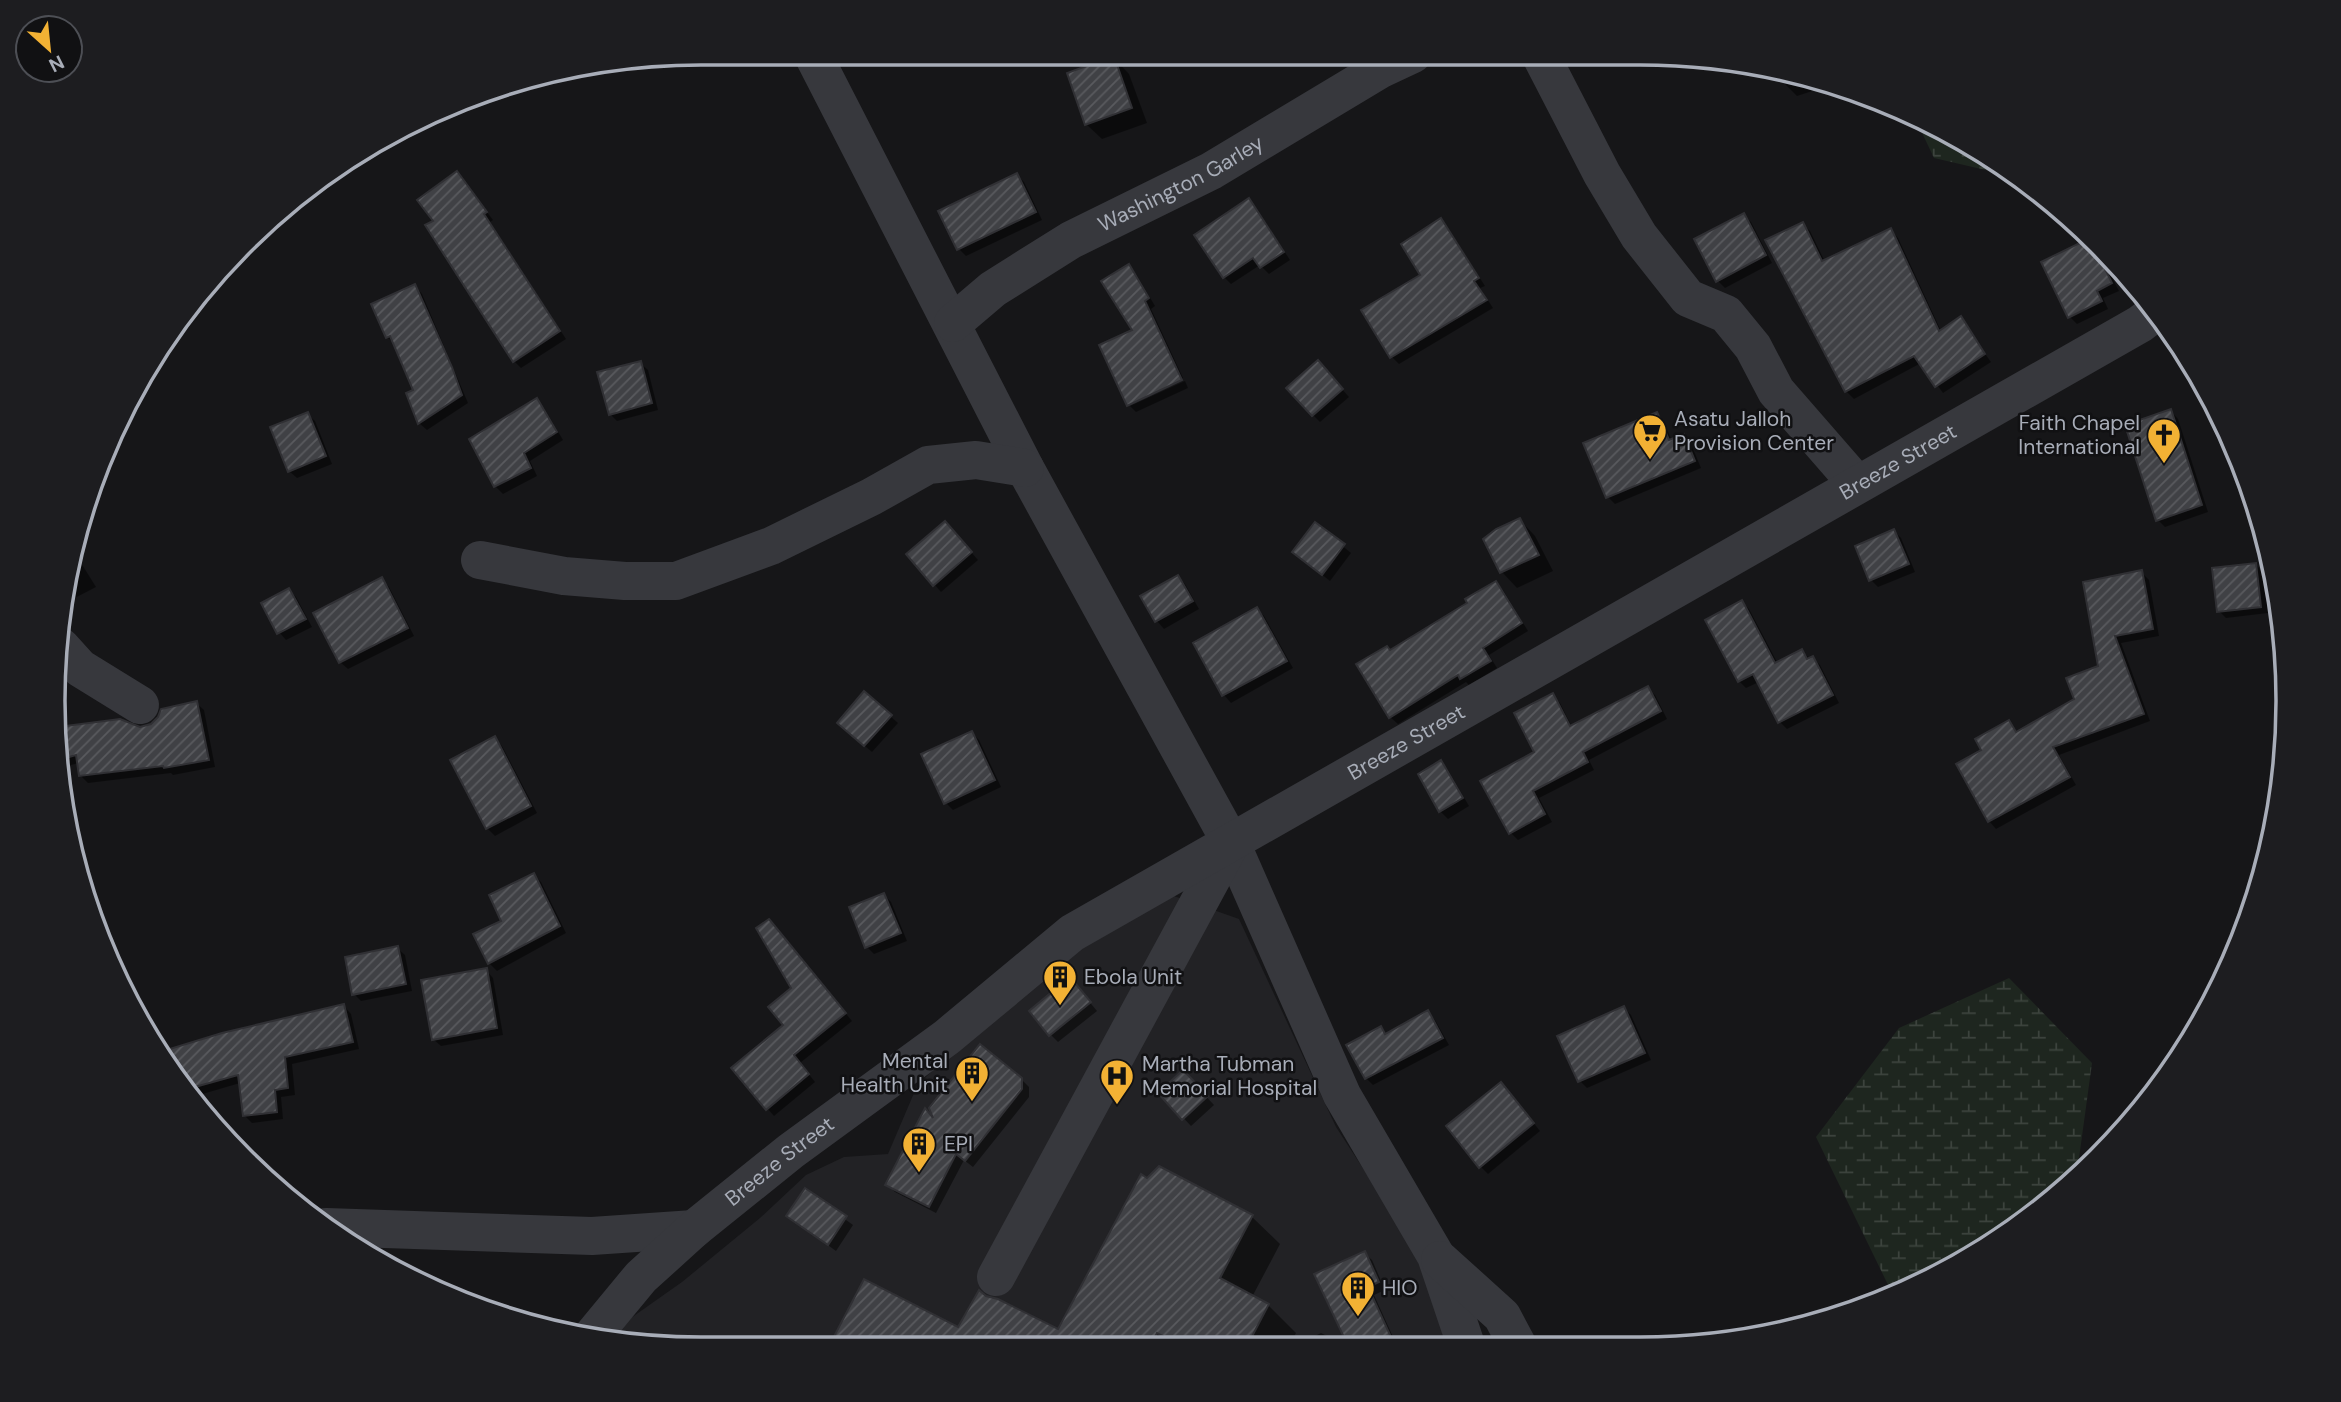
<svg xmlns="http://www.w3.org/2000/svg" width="2341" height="1402" viewBox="0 0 2341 1402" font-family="'DM Sans',sans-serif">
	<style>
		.built { fill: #222225 }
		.wetland { fill: url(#wetland-marsh) }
		.shadow { fill: #0007 }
		.building { fill: url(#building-hatch); stroke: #303034; stroke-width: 2 }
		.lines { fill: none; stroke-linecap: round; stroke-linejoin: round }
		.minor { stroke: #37383d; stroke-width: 38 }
		.labels { text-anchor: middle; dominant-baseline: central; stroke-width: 5; stroke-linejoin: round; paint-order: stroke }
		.street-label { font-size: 21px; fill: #a8adb8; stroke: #111113 }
		.poi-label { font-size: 21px; fill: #a8adb8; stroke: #111113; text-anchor: start }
		.rim { fill: none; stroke: #a8adb8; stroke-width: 3.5 }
	</style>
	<defs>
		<pattern id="wetland-marsh" width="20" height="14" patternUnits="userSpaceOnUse" patternTransform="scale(1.75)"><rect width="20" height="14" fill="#1e261f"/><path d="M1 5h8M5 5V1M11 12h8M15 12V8" fill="none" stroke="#3c433d"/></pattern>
		<pattern id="building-hatch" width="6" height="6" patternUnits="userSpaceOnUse" patternTransform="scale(1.75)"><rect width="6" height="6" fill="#404145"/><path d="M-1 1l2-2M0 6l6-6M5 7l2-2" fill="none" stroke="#595a5e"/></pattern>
	</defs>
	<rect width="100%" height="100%" fill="#161618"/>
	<polygon class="built" points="1154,889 1239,919 1336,1127 1426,1265 1446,1348 658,1348 604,1337 682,1282 760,1218 806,1175 844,1157 888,1154 917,1086 968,1035"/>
	<g class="wetland">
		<polygon points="1916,120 2001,162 2020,178 1934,158"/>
		<polygon points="2009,978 2092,1063 2076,1180 2068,1188 1964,1263 1893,1295 1816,1137 1899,1028"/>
	</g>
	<g class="shadow">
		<polygon points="1114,58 1129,74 1147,123 1102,139 1086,124"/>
		<polygon points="1779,73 1830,83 1831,85 1797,96 1781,80"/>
		<polygon points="457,173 493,220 490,222 566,339 521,368 514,361 435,221"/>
		<polygon points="330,174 333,178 280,214 307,186"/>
		<polygon points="1017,175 1024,182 1042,220 966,256 959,249"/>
		<polygon points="1249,200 1256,208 1290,260 1269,274 1260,265 1231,284 1224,277"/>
		<polygon points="1743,215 1751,222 1772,263 1725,288 1718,281"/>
		<polygon points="1441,221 1448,228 1485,286 1480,288 1493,308 1399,364 1392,357"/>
		<polygon points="1802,224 1810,231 1825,262 1891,230 1898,238 1941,331 1960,319 1991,362 1943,393 1921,363 1854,399 1846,391 1767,241"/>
		<polygon points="2090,240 2097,248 2119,291 2103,298 2108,309 2077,324 2070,317"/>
		<polygon points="1128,266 1136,274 1155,306 1151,309 1183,378 1129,403 1129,405 1134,330"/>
		<polygon points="415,286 422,294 468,403 427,430 419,423 416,391 395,344 387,337"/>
		<polygon points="640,363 648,370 658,410 617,421 610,414"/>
		<polygon points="1325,370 1349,397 1320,422 1313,415"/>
		<polygon points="1185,381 1188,388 1136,412 1130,406"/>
		<polygon points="537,401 544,408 563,440 530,461 537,476 503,494 495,486"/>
		<polygon points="2171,411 2178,419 2208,512 2165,527 2158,520"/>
		<polygon points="307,414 315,421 332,464 297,478 289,471"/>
		<polygon points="1657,414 1664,422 1672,441 1683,436 1691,444 1701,468 1615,504 1608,497"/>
		<polygon points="1520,520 1535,536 1553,571 1517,588 1502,572 1485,540"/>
		<polygon points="1316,524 1351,553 1330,581 1302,559"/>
		<polygon points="952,530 978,560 941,592 934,584"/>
		<polygon points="1894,531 1901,538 1915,572 1878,587 1871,580"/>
		<polygon points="76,555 96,587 69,601"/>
		<polygon points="2256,565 2263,572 2268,613 2226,618 2219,611"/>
		<polygon points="2141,572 2149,580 2159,636 2121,643 2150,721 2059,755 2076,785 1996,829 1989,821 1983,751 2009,722 2018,733 2076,700 2100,667"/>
		<polygon points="1178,577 1185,584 1199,609 1164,629 1157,621 1143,597"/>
		<polygon points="382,580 389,587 414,636 348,669 340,662"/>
		<polygon points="1496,583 1503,590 1528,631 1489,655 1497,668 1469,685 1466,682 1398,724 1390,717 1390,651 1470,604"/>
		<polygon points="289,590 296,597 312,627 286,640 279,632"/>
		<polygon points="1742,602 1749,609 1778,664 1802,651 1810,659 1813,658 1820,665 1839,703 1787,729 1780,722 1759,682 1746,688 1739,681"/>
		<polygon points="1257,609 1264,616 1293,668 1231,703 1224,695 1195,644"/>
		<polygon points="1647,688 1655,695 1667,719 1589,760 1594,770 1539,798 1552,822 1518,840 1511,833 1552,696 1560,703 1572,727"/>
		<polygon points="196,703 204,710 215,767 173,775 171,773 88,783 81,776 79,763 63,767 55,719 59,718 67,727 140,729 152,725"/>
		<polygon points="890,716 898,723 872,752 846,730"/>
		<polygon points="972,733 979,740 1001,787 953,810 946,803"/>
		<polygon points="495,738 502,746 537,813 495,836 487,828"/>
		<polygon points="1441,762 1448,770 1469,806 1448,819 1440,811 1420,774"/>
		<polygon points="534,875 541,882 566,933 497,971 489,963 475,935 503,921"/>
		<polygon points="884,895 891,902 907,941 874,954 867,947"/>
		<polygon points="776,929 852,1021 800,1063 815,1082 774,1116 767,1108 793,989"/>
		<polygon points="397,948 405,955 412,991 361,1001 354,994"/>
		<polygon points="486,970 493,978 503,1035 441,1046 433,1039"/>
		<polygon points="1077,987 1097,1011 1058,1042 1050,1034"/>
		<polygon points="344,1006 351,1014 359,1049 292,1064 295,1095 281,1097 283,1119 252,1123 244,1115 240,1083 189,1098 163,1052 223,1034"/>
		<polygon points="1624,1008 1631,1015 1651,1060 1587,1088 1580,1081"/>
		<polygon points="1428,1013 1435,1020 1449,1045 1373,1085 1366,1078 1381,1029 1387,1035"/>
		<polygon points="2175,1049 2186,1049 2175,1066"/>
		<polygon points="1183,1072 1214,1105 1191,1126 1160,1093"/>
		<polygon points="1021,1079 1029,1087 1029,1097 973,1167 964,1160 936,1213 895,1192 888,1185 936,1122"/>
		<polygon points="1508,1091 1540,1131 1488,1174 1480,1166"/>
		<polygon points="806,1191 853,1225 836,1251 788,1216"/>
		<polygon points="1252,1217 1280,1244 1252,1297 1268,1305 1296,1333 1288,1348 830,1348 865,1281 959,1329 1059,1331"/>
		<polygon points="1364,1253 1372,1260 1385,1290 1374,1295 1398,1348 1307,1348 1303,1342 1321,1333 1350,1348"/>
	</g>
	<g class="building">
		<polygon points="1114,56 1132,108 1085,125 1067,73"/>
		<polygon points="457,171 487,212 484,214 560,331 513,362 425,225 433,221 417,200"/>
		<polygon points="1017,173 1036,212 957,250 938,211"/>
		<polygon points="1249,198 1284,252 1260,268 1253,258 1223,278 1194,235"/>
		<polygon points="1744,213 1766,255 1716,282 1694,239"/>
		<polygon points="1441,218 1479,278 1474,281 1487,300 1390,358 1361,310 1420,275 1401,244"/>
		<polygon points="1803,222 1822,261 1891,228 1939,331 1961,316 1985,354 1935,387 1914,356 1845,392 1765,240"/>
		<polygon points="2090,238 2112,283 2097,291 2102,301 2068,318 2041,262"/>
		<polygon points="1129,264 1149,298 1145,301 1182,380 1127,406 1099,345 1132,330 1101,281"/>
		<polygon points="415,284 452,367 462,395 418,424 406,393 413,390 390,336 386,338 371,304"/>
		<polygon points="1318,360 1343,389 1312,416 1286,388"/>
		<polygon points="641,361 652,403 609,415 597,372"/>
		<polygon points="537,398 557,432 524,453 531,468 494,487 469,439"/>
		<polygon points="2171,409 2202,505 2156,521 2125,425"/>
		<polygon points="308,412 326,456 288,472 270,427"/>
		<polygon points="1657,412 1669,440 1684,434 1695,461 1606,498 1583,443"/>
		<polygon points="1520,518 1539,555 1500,573 1483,539 1496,529"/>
		<polygon points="945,521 972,552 933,586 906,554"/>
		<polygon points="1315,522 1345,544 1322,575 1292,552"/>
		<polygon points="1894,529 1909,564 1869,581 1855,546"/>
		<polygon points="2256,563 2261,607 2217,612 2212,568"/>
		<polygon points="2142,570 2153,629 2115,636 2144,714 2053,747 2070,777 1988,822 1956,764 1981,750 1975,739 2009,720 2016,732 2074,699 2066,678 2098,666 2083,582"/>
		<polygon points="1178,575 1193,601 1155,622 1140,596"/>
		<polygon points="382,577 408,628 339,663 313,613"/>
		<polygon points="1496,581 1522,623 1483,648 1491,661 1460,679 1458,675 1389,718 1356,664 1387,646 1390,650 1467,603 1465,599"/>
		<polygon points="289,588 306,619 277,634 261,603"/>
		<polygon points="1742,600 1775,663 1802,649 1807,659 1813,656 1833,695 1778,723 1753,674 1738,682 1705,620"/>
		<polygon points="1257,607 1287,661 1222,696 1193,643"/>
		<polygon points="1648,686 1661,711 1583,752 1588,762 1533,791 1545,814 1509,834 1480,781 1534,752 1514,713 1553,693 1570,726"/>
		<polygon points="864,691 892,715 864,746 837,723"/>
		<polygon points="197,701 209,760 164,768 163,766 79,776 76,755 62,759 57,727 120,719 140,727 151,724 158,717 161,709"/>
		<polygon points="972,731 995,780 944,804 921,754"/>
		<polygon points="495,736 531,806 486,829 450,760"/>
		<polygon points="1441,760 1463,798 1439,812 1418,774"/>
		<polygon points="534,873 560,926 488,964 473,934 501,921 489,895"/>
		<polygon points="884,893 901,933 865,948 849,907"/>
		<polygon points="769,919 846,1013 794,1055 809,1074 766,1110 731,1068 783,1025 768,1007 791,988 756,928"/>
		<polygon points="398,946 406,984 352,995 345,957"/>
		<polygon points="487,968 497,1028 432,1040 421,980"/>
		<polygon points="1070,977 1091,1002 1049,1036 1029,1011"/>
		<polygon points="344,1004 353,1042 285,1057 288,1088 275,1090 277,1112 243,1116 238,1075 184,1090 163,1051 222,1033"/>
		<polygon points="1624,1006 1645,1053 1578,1082 1557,1036"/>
		<polygon points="1428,1010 1443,1038 1365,1079 1346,1045 1381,1026 1385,1034"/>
		<polygon points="980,1044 1022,1078 1022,1089 965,1161 956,1154 929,1207 885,1185 925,1108 933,1118 929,1108"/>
		<polygon points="1183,1070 1208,1096 1182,1120 1158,1093"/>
		<polygon points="1501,1082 1534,1123 1479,1168 1446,1126"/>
		<polygon points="1159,1166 1253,1215 1220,1278 1269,1304 1246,1348 1186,1348 1157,1333 1150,1348 828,1348 864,1279 958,1327 979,1290 986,1296 998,1299 1058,1329 1141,1174 1147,1178"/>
		<polygon points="805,1188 847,1216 828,1245 786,1216"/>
		<polygon points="1365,1251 1379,1282 1368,1287 1396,1348 1349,1348 1314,1274"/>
	</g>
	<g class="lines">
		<g class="minor">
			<polyline points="812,53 1025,468 1231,843 1342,1095 1436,1256 1467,1348"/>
			<polyline points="1540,54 1602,174 1639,236 1688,298 1726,314 1753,347 1776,391 1857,484"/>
			<path id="s1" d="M953,323L993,289L1071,240L1211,171L1381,69L1413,54"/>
			<polyline points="480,560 564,576 625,581 676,581 771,546 871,497 928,465 976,460 1025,468"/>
			<polyline points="61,647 80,668 140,705"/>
			<polyline points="326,1227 592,1236 694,1229"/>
			<polyline points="1440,1260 1502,1316 1519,1348"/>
			<polyline points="996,1277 1231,843"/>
			<path id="s2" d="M593,1335L641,1277L694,1229L791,1151L947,1037L1072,933L2140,324L2156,312"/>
		</g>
	</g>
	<defs>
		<g id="supermarket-pin" transform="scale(1.75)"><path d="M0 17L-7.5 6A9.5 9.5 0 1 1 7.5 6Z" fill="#f2b134" stroke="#111113"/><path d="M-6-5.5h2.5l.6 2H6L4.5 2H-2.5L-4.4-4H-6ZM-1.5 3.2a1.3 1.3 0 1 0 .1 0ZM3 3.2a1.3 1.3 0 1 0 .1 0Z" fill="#111"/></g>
		<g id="church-pin" transform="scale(1.75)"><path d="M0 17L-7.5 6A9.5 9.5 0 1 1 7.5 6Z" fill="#f2b134" stroke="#111113"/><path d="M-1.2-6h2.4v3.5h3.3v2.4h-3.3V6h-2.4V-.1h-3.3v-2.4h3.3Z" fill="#111"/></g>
		<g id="building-pin" transform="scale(1.75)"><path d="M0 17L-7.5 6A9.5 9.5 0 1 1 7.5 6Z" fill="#f2b134" stroke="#111113"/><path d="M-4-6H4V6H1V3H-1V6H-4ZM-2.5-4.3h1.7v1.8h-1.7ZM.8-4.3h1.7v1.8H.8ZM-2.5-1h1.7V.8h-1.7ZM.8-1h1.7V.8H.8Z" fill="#111"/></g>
		<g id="hospital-pin" transform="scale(1.75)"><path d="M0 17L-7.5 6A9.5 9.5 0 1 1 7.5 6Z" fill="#f2b134" stroke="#111113"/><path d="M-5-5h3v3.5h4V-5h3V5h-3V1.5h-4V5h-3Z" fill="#111"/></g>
	</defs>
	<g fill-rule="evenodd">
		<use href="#supermarket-pin" x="1650" y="431"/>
		<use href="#church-pin" x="2164" y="435"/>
		<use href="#building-pin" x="1060" y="977"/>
		<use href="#building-pin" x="972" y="1073"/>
		<use href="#hospital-pin" x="1117" y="1076"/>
		<use href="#building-pin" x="919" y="1144"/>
		<use href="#building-pin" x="1358" y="1288"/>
	</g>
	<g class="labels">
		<g class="street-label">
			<text stroke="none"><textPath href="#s1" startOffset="268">Washington Garley</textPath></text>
			<text stroke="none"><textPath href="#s2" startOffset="1578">Breeze Street</textPath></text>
			<text stroke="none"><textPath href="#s2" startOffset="1012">Breeze Street</textPath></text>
			<text stroke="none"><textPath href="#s2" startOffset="256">Breeze Street</textPath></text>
		</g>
		<g class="poi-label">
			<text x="1674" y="419">Asatu Jalloh<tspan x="1674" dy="24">Provision Center</tspan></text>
			<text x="2140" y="423" text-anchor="end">Faith Chapel<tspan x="2140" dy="24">International</tspan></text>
			<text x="1084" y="977">Ebola Unit</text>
			<text x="948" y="1061" text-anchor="end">Mental<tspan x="948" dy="24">Health Unit</tspan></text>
			<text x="1142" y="1064">Martha Tubman<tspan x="1142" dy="24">Memorial Hospital</tspan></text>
			<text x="944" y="1144">EPI</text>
			<text x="1382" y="1288">HIO</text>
		</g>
	</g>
	<path d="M0 0H2341V1402H0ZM701 65H1640A636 636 0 0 1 2276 701V701A636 636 0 0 1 1640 1337H701A636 636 0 0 1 65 701V701A636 636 0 0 1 701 65Z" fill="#1d1d20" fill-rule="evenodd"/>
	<path class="rim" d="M701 65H1640A636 636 0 0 1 2276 701V701A636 636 0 0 1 1640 1337H701A636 636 0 0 1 65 701V701A636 636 0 0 1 701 65Z"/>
	<g transform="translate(49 49) rotate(153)"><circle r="33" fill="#111113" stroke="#4d4f55" stroke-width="2"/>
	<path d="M0-5L12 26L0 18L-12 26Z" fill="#f2b134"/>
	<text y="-10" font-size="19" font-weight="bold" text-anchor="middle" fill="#a8adb8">N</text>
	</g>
</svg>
